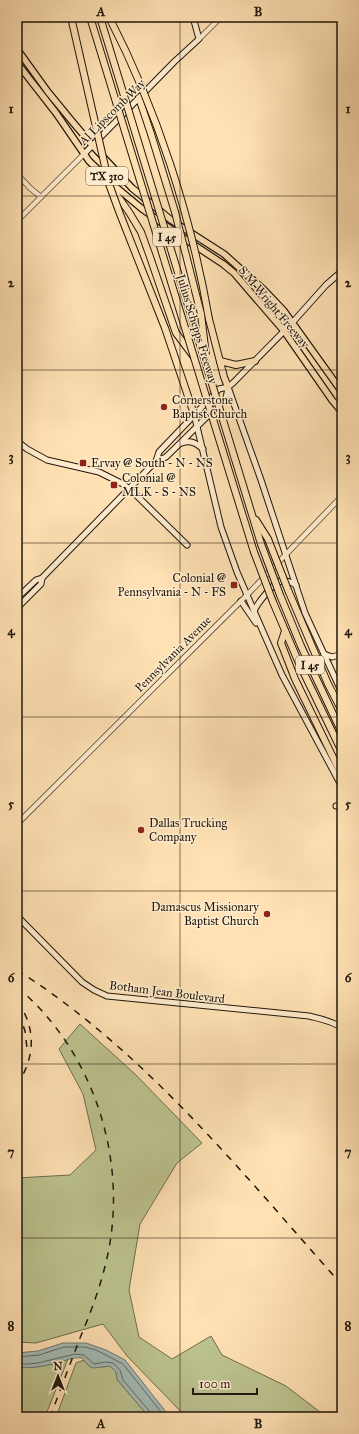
<svg xmlns="http://www.w3.org/2000/svg" width="359" height="1434" viewBox="0 0 359 1434" font-family="'IM FELL Great Primer',serif">
	<style>
		.green { fill: #bcc390; stroke: #6e6c4e }
		.water { fill: #a3bbb6; stroke: #6e7972 }
		.lines { fill: none; stroke-linecap: round; stroke-linejoin: round }
		.shore { stroke: #616860; stroke-width: 1 }
		.tertiary-casing { stroke: #574935; stroke-width: 6 }
		.secondary-casing { stroke: #1f160b; stroke-width: 7 }
		.primary-casing { stroke: #1f160b; stroke-width: 8 }
		.motorway-casing { stroke: #1f160b; stroke-width: 8 }
		.tertiary { stroke: #ffecce; stroke-width: 4.5 }
		.secondary { stroke: #ffecce; stroke-width: 5 }
		.primary { stroke: #ffe1b4; stroke-width: 5.5 }
		.motorway { stroke: #ffe1b4; stroke-width: 6 }
		.rail { stroke: #1f160b; stroke-width: 1.5; stroke-dasharray: 7 7; stroke-linecap: butt }
		.motorway-bridge-casing { stroke: #1f160b; stroke-width: 8; stroke-linecap: butt }
		.motorway-bridge { stroke: #ffe1b4; stroke-width: 6 }
		.grid { fill: none; stroke: #1f160b; stroke-width: 1; stroke-opacity: 0.55 }
		.poi-dot { fill: #8f2418; stroke: #ffecce; stroke-width: 1.5 }
		.labels { text-anchor: middle; dominant-baseline: central; stroke-width: 3; stroke-linejoin: round; paint-order: stroke }
		.shield { fill: #ffecce; stroke: #625646; stroke-width: 1 }
		.shield-label { font-size: 11px; font-weight: bold; fill: #1f160b }
		.street-label { font-size: 12px; fill: #1f160b; stroke: #ffecce }
		.poi-label { font-size: 12px; fill: #1f160b; stroke: #ffecce; text-anchor: start }
		.neatline { fill: none; stroke: #1f160b; stroke-width: 1.5 }
		.grid-label { font-size: 13px; text-anchor: middle; font-weight: bold; fill: #1f160b }
	</style>
	<rect width="100%" height="100%" fill="#ffe1b4"/>
	<filter id="stains"><feTurbulence type="fractalNoise" baseFrequency=".005" numOctaves="4"/><feColorMatrix values="0 0 0 0 .2 0 0 0 0 .09 0 0 0 0 .02 0 0 0 .5 -.17"/></filter>
	<radialGradient id="worn" r=".72"><stop offset=".6" stop-color="#630" stop-opacity="0"/><stop offset="1" stop-color="#630" stop-opacity=".3"/></radialGradient>
	<g class="green">
		<polygon points="80,1024 136,1075 202,1143 177,1163 140,1224 129,1290 139,1337 172,1359 211,1336 222,1355 286,1386 320,1412 316,1417 186,1417 127,1356 103,1324 36,1343 17,1342 17,1178 70,1175 96,1150 83,1094 59,1049"/>
		<path d="M68,1359L45,1417H17V1367C34,1369 52,1365 68,1359Z"/>
		<polygon points="84,1360 89,1366 102,1367 110,1366 116,1372 117,1379 120,1383 149,1417 56,1417 76,1363"/>
	</g>
	<path class="water" d="M63,1343H86L106,1350L125,1360L170,1417H149L120,1383L117,1379L116,1372L110,1366L93,1368L89,1366L82,1358C73,1357 67,1360 58,1363C44,1366 31,1369 17,1367V1353L38,1351Z"/>
	<g class="lines">
		<g class="shore">
			<polyline points="17,1357 39,1355 64,1347 85,1347 96,1350 123,1364 165,1417"/>
			<polyline points="17,1364 28,1364 38,1363 75,1354 84,1355 94,1364 106,1362 113,1363 120,1370 123,1380 151,1413 152,1417"/>
		</g>
		<g class="tertiary-casing">
			<g id="tertiary">
				<polyline points="199,39 221,17"/>
				<polyline points="17,174 30,188 41,197"/>
				<polyline points="17,221 84,154"/>
				<polyline points="17,824 247,595 342,496"/>
			</g>
		</g>
		<g class="secondary-casing">
			<g id="secondary">
				<polyline points="84,154 174,62 199,39 193,17"/>
				<polyline points="228,387 261,480 305,613 342,693"/>
				<polyline points="194,414 221,527 237,572 282,675 342,787"/>
				<polyline points="17,441 27,449 47,460 99,472 123,484 135,494 187,545"/>
				<path d="M182,443C191,440 196,443 203,449"/>
				<polyline points="156,461 159,452 219,389 228,387 233,383 292,323 326,285 342,271"/>
				<polyline points="17,598 36,580 42,578 156,461 166,457 226,398 228,388"/>
				<polyline points="241,601 256,623"/>
				<polyline points="17,608 41,584 42,578"/>
				<path d="M254,611C257,604 273,583 281,581C287,580 291,582 296,585"/>
				<polyline points="324,654 332,657 339,655"/>
				<polyline points="336,806 342,806"/>
				<path d="M17,916L82,982L94,990L107,996L309,1016C320,1019 333,1021 342,1028"/>
			</g>
		</g>
		<g class="primary-casing">
			<g id="primary">
				<polyline points="17,49 48,92 71,120 92,145 132,188 171,220 224,254 264,290 284,311 342,392"/>
				<polyline points="17,63 56,113 89,161 117,188 141,208 176,233 223,264 234,273 284,331 332,400 342,412"/>
			</g>
		</g>
		<g class="motorway-casing">
			<g id="motorway">
				<polyline points="139,98 151,134"/>
				<polyline points="102,174 129,212 141,232 149,254 176,333 194,357"/>
				<polyline points="209,319 224,377 228,387"/>
				<polyline points="165,328 194,414"/>
				<polyline points="220,361 236,365 255,361"/>
				<polyline points="212,416 254,552"/>
				<polyline points="234,456 261,544"/>
				<polyline points="256,520 268,539"/>
				<polyline points="288,590 328,684 342,711"/>
				<polyline points="280,595 301,646 342,733"/>
				<polyline points="273,602 298,661 342,752"/>
				<polyline points="285,631 281,643 295,679 342,776"/>
			</g>
		</g>
		<use href="#tertiary" class="tertiary"/>
		<use href="#secondary" class="secondary"/>
		<use href="#primary" class="primary"/>
		<use href="#motorway" class="motorway"/>
		<g class="rail">
			<path d="M17,970C145,1051 242,1173 342,1285"/>
			<path d="M17,987C94,1051 129,1161 107,1258C101,1285 91,1312 80,1338C70,1364 60,1391 50,1417"/>
			<path d="M17,1001C37,1028 35,1058 17,1085"/>
			<polyline points="19,1013 25,1031 27,1048"/>
		</g>
		<g class="motorway-bridge-casing">
			<g id="motorway-bridge">
				<polyline points="71,17 109,184 120,214 165,328"/>
				<polyline points="90,17 212,416"/>
				<polyline points="100,17 234,456"/>
				<path d="M109,17C157,110 191,216 209,319"/>
				<polyline points="151,134 175,212 201,314 206,355"/>
				<polyline points="268,539 288,590"/>
				<polyline points="261,544 280,595"/>
				<polyline points="254,552 273,602"/>
			</g>
		</g>
		<use href="#motorway-bridge" class="motorway-bridge"/>
	</g>
	<path class="grid" d="M180,17V1417M17,196H342M17,370H342M17,543H342M17,717H342M17,891H342M17,1064H342M17,1238H342"/>
	<g class="poi-dot">
		<circle cx="164" cy="407" r="4"/>
		<rect x="79" y="459" width="8" height="8" rx="2"/>
		<rect x="110" y="481" width="8" height="8" rx="2"/>
		<rect x="230" y="581" width="8" height="8" rx="2"/>
		<circle cx="141" cy="830" r="4"/>
		<circle cx="267" cy="914" r="4"/>
	</g>
	<g class="labels">
		<g class="shield">
			<rect x="86" y="167" width="42" height="18" rx="3"/>
			<rect x="153" y="228" width="28" height="18" rx="3"/>
			<rect x="296" y="656" width="28" height="18" rx="3"/>
		</g>
		<g class="shield-label">
			<text x="107" y="176">TX 310</text>
			<text x="167" y="237">I 45</text>
			<text x="310" y="665">I 45</text>
		</g>
		<g class="street-label">
			<text transform="translate(112 112) rotate(-45)">Al Lipscomb Way</text>
			<text transform="translate(274 307) rotate(50)">S M Wright Freeway</text>
			<text transform="translate(197 329) rotate(73)">Julius Schepps Freeway</text>
			<text transform="translate(173 654) rotate(-45)">Pennsylvania Avenue</text>
			<text transform="translate(167 992) rotate(7)">Botham Jean Boulevard</text>
		</g>
		<g class="poi-label">
			<text x="172" y="400">Cornerstone<tspan x="172" dy="14">Baptist Church</tspan></text>
			<text x="91" y="463">Ervay @ South - N - NS</text>
			<text x="122" y="478">Colonial @<tspan x="122" dy="14">MLK - S - NS</tspan></text>
			<text x="226" y="578" text-anchor="end">Colonial @<tspan x="226" dy="14">Pennsylvania - N - FS</tspan></text>
			<text x="149" y="823">Dallas Trucking<tspan x="149" dy="14">Company</tspan></text>
			<text x="259" y="907" text-anchor="end">Damascus Missionary<tspan x="259" dy="14">Baptist Church</tspan></text>
		</g>
	</g>
	<rect width="359" height="1434" fill="none" stroke="#ffe1b4" stroke-width="44"/>
	<g transform="translate(58 1376)" stroke="#ffecce" stroke-width="3" paint-order="stroke">
	<path d="M0-3L7 15L0 10L-7 15Z" fill="#1f160b"/>
	<text y="-6" font-size="11" font-weight="bold" text-anchor="middle" fill="#1f160b">N</text>
	</g>
	<path d="M193 1388v6h64v-6" fill="none" stroke="#1f160b" stroke-width="2"/>
	<text x="199" y="1388" font-size="12" fill="#1f160b" stroke="#ffecce" stroke-width="3" paint-order="stroke">100 m</text>
	<rect x="22" y="22" width="315" height="1390" class="neatline"/>
	<g class="grid-label">
		<text x="101" y="16">A</text>
		<text x="258" y="16">B</text>
		<text x="11" y="113">1</text>
		<text x="348" y="113">1</text>
		<text x="11" y="287">2</text>
		<text x="348" y="287">2</text>
		<text x="11" y="461">3</text>
		<text x="348" y="461">3</text>
		<text x="11" y="635">4</text>
		<text x="348" y="635">4</text>
		<text x="11" y="808">5</text>
		<text x="348" y="808">5</text>
		<text x="11" y="982">6</text>
		<text x="348" y="982">6</text>
		<text x="11" y="1156">7</text>
		<text x="348" y="1156">7</text>
		<text x="11" y="1330">8</text>
		<text x="348" y="1330">8</text>
		<text x="101" y="1428">A</text>
		<text x="258" y="1428">B</text>
	</g>
	<rect width="100%" height="100%" filter="url(#stains)"/>
	<rect width="100%" height="100%" fill="url(#worn)"/>
</svg>
